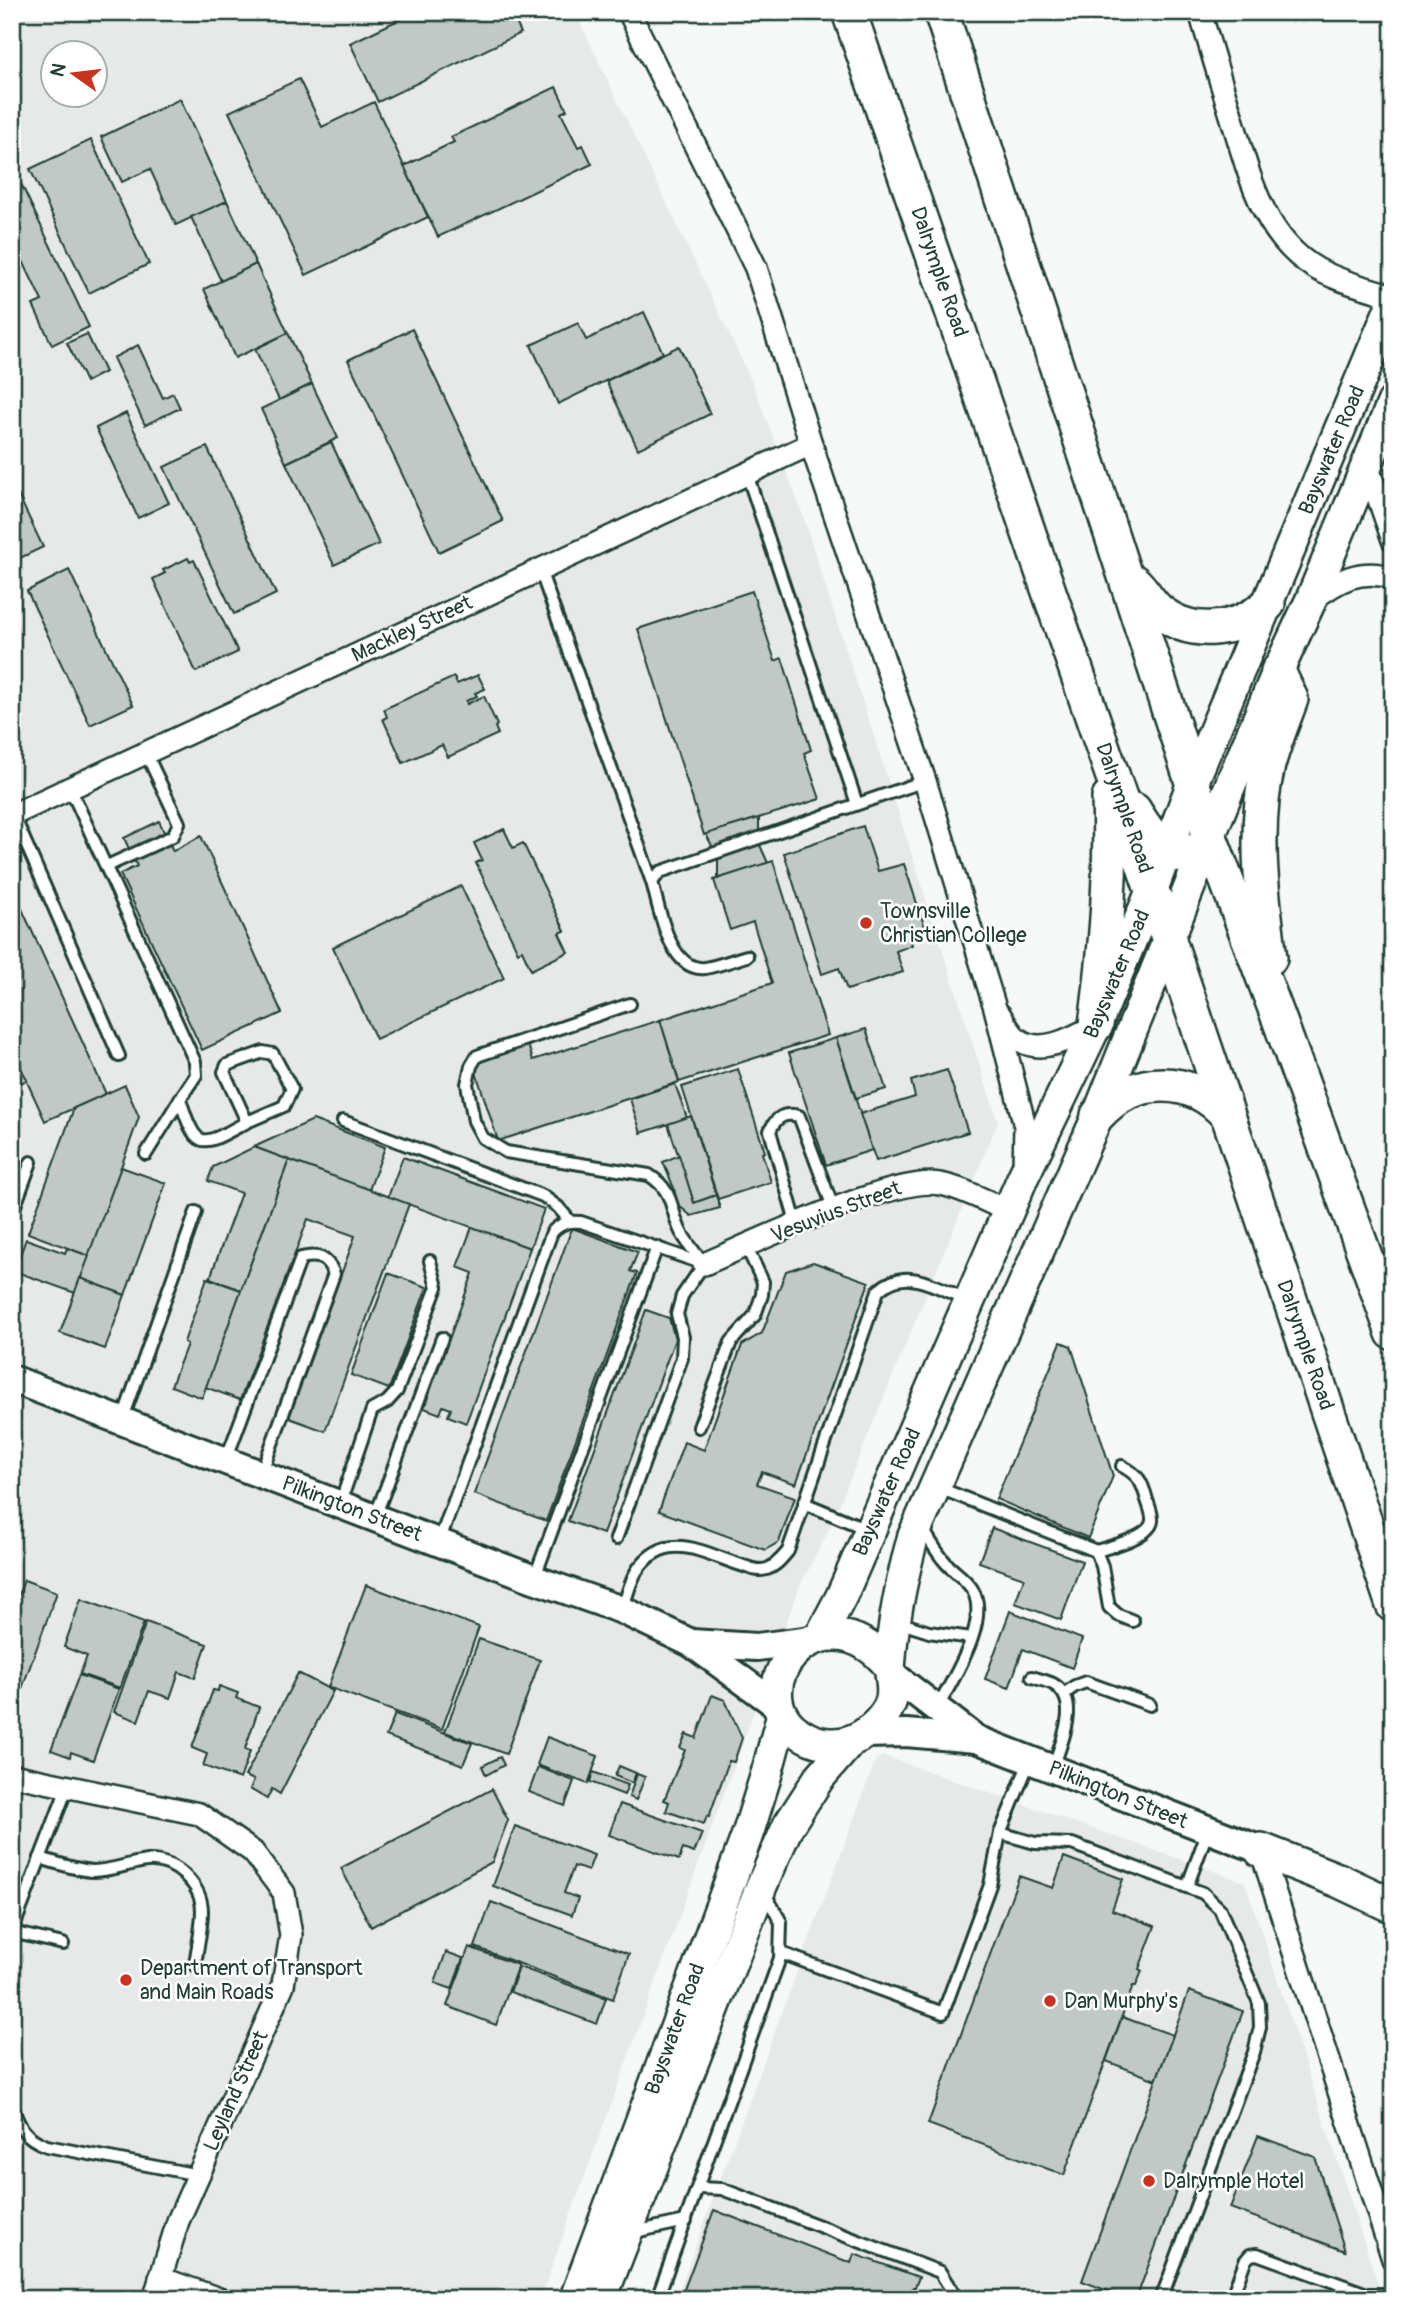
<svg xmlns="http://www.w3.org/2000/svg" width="1405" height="2311" viewBox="0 0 1405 2311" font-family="Pangolin,sans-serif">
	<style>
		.built { fill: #e6e9e8; fill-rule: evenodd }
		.building { fill: #c0c9c6; stroke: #1f3d34; stroke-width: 2 }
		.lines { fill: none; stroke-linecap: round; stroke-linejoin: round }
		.service-casing { stroke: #1f3d34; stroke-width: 16 }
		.minor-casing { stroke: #1f3d34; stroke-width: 26 }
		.tertiary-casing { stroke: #1f3d34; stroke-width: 32 }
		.secondary-casing { stroke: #1f3d34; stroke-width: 35 }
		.primary-casing { stroke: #1f3d34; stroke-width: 38 }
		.service { stroke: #fff; stroke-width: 10 }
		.minor { stroke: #fff; stroke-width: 21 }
		.tertiary { stroke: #fff; stroke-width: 26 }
		.secondary { stroke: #fff; stroke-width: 30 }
		.primary { stroke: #fff; stroke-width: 33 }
		.poi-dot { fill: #c8321e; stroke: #fff; stroke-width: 2.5 }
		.labels { text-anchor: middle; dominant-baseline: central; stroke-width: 5; stroke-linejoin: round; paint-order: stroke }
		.street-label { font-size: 21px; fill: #1f3d34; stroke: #fff }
		.poi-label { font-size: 21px; fill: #1f3d34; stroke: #fff; text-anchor: start }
	</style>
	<rect width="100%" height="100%" fill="#f6f7f7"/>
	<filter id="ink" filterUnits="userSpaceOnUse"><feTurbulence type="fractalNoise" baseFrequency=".0143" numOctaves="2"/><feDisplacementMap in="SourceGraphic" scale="14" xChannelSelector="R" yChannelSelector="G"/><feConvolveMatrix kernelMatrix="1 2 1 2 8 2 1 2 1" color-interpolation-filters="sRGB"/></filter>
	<g filter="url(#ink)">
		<g class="built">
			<path d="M12,12H575L752,382L799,504L998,1122L830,1527L799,1588L540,2299H12ZM52,52H94V94H52Z"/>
			<polygon points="884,1756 1245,1882 1383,2299 676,2299 876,1759"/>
		</g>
		<g class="building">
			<polygon points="415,12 511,12 521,33 378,102 350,43"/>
			<polygon points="299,79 322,127 374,102 428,217 306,275 229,112"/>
			<polygon points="556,87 567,110 561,113 578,147 583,145 592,164 438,237 404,166 454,142 451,137"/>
			<polygon points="180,99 227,201 176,225 150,169 122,182 101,137"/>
			<polygon points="91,140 149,264 89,293 30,169"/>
			<polygon points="14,169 89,327 52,345 33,305 42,301 12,238 12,170"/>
			<polygon points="227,201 256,264 221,281 191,217"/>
			<polygon points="256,264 288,333 235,358 204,289"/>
			<polygon points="644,312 663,353 558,404 531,345 578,323 586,340"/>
			<polygon points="412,329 503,521 439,552 348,360"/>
			<polygon points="288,333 312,384 279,400 255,349"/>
			<polygon points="87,334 105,372 86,382 67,343"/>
			<polygon points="138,345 163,398 173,393 180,408 145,425 113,358"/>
			<polygon points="679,346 710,414 638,449 606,381"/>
			<polygon points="312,384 338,438 286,463 261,409"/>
			<polygon points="126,413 169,503 138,518 96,428"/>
			<polygon points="331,442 379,544 334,565 286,463"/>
			<polygon points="207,447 276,594 234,614 164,467"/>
			<polygon points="12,482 43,547 14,561 12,556"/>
			<polygon points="188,558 190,562 194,560 238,652 196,672 153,579 165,573 163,570"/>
			<polygon points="69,570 133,705 90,725 27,591"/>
			<polygon points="752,591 775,661 782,658 811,750 804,753 820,799 704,835 638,629"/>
			<polygon points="478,675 485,689 475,693 477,696 466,701 467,704 484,696 497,725 495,727 498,734 448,757 442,745 403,763 383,719 387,717 384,709 454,677 457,684"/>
			<polygon points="759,818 759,843 768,863 718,879 718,858 706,834"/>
			<polygon points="159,821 173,851 201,836 282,1013 202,1050 120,874 137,866 124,838"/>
			<polygon points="863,826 878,871 904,864 925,928 908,934 912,945 896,951 903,972 847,990 839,968 822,974 784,853"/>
			<polygon points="504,829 513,848 523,843 565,931 559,933 568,952 531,970 522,950 518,952 476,863 482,860 474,843"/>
			<polygon points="773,861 828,1035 679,1082 660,1020 772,983 753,922 730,930 714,880"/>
			<polygon points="461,886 504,978 376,1039 333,947"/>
			<polygon points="12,887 106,1094 45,1121 12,1049"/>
			<polygon points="660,1020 679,1082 498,1141 472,1060 527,1042 533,1060"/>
			<polygon points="866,1029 886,1089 856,1098 836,1038"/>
			<polygon points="836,1038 872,1150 826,1165 789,1053"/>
			<polygon points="12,1049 27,1080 12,1087"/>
			<polygon points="738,1069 765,1152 762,1153 771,1182 718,1199 682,1087"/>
			<polygon points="947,1070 968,1132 876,1161 860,1114 915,1097 911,1081"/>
			<polygon points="675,1084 687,1118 641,1133 630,1099"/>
			<polygon points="125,1085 139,1117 89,1256 28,1233 74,1108"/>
			<polygon points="691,1116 716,1195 694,1203 668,1124"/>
			<polygon points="313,1120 385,1147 369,1190 254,1147"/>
			<polygon points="254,1147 289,1160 241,1290 210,1278 241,1193 208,1181 213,1167"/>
			<polygon points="679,1155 694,1203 716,1195 720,1208 691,1216 677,1204 674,1188 663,1162"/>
			<polygon points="403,1157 544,1209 530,1248 388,1197"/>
			<polygon points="289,1160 409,1204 325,1431 289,1418 355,1236 308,1219 240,1400 205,1387"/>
			<polygon points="121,1167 166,1183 125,1295 80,1278"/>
			<polygon points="472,1227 530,1248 466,1423 448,1416 451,1409 443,1406 440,1414 424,1408 473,1273 457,1267"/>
			<polygon points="572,1228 638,1252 630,1271 637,1273 546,1521 474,1494"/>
			<polygon points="26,1239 65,1253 67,1248 89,1256 75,1293 14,1271"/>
			<polygon points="813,1262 869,1282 796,1484 762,1472 757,1484 795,1497 779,1542 765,1550 659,1511 684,1442 704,1450 742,1345 762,1333 786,1271"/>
			<polygon points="388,1273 427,1287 389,1389 351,1375"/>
			<polygon points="80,1278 125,1295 105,1349 60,1333"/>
			<polygon points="207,1278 241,1290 202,1398 171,1386 187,1344 184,1342"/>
			<polygon points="646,1310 669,1318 675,1339 603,1534 568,1521"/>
			<polygon points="1061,1342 1071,1346 1113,1476 1088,1538 996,1499"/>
			<polygon points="992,1528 1082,1561 1061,1620 1015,1603 1024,1578 979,1562"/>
			<polygon points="24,1580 57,1592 12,1716 12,1606 14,1607"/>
			<polygon points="366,1585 479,1627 442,1729 328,1687"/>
			<polygon points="81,1599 144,1622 120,1688 80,1674 87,1656 64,1647"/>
			<polygon points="1010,1611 1082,1639 1072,1668 1023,1649 1009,1688 985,1679"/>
			<polygon points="146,1622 207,1644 195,1678 179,1672 170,1698 149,1691 138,1721 114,1712"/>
			<polygon points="479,1639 540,1660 506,1754 445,1732"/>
			<polygon points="298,1673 333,1691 280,1794 272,1789 267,1799 250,1789 254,1780 245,1776"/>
			<polygon points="79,1675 119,1689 93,1760 71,1752 70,1757 51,1750"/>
			<polygon points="219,1686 238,1693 236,1698 259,1707 245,1749 250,1751 240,1779 203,1766 207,1754 192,1748 213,1690 218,1691"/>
			<polygon points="712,1695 725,1700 742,1738 734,1762 729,1761 709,1817 707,1816 704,1824 666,1811 669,1802 664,1800 685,1750 680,1748 686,1734 696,1738"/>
			<polygon points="395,1714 472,1743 463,1765 386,1736"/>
			<polygon points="547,1737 598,1756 588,1784 537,1765"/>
			<polygon points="500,1757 504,1765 486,1775 482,1766"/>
			<polygon points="619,1766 636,1773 632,1783 615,1776"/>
			<polygon points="538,1767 574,1781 565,1806 529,1792"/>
			<polygon points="593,1772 628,1785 624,1795 590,1782"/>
			<polygon points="637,1774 645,1777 636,1800 629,1797"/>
			<polygon points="492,1789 508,1820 492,1862 371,1927 341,1868"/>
			<polygon points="620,1804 702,1833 694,1853 683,1849 679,1860 609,1835"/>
			<polygon points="515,1826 594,1855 588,1871 574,1866 564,1893 578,1898 572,1915 493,1886"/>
			<polygon points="1064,1857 1123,1879 1112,1910 1155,1926 1139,1969 1142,1971 1136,1986 1133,1986 1064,2175 928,2124 1019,1876 1053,1888"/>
			<polygon points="491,1902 629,1954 613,1999 475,1947"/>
			<polygon points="469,1947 518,1965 496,2025 447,2006"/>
			<polygon points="446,1952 463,1958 452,1989 435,1983"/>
			<polygon points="519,1967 606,1998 597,2024 510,1992"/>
			<polygon points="1189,1991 1243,2011 1136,2299 1129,2299 1082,2281"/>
			<polygon points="1122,2017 1173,2035 1156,2080 1106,2061"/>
			<polygon points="1258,2136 1315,2157 1345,2251 1230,2208"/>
			<polygon points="714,2210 851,2263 854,2254 919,2277 915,2287 913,2287 909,2299 702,2299 683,2292"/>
		</g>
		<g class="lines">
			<g class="service-casing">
				<g id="service">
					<polyline points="747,474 857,804"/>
					<polyline points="540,570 652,882"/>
					<path d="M70,788L195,1062L196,1075L180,1099C197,1154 202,1146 247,1122L224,1072L227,1065L263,1052L273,1054L292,1089L284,1106L247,1122"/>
					<polyline points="13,814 119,1056"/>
					<polyline points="107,866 173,836 179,823 146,753"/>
					<path d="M747,956C733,960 718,966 705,968C669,972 659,907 652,882L660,872L925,781"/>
					<path d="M630,1004L477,1056L471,1066L467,1084L474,1121L483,1138L506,1152L649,1175C675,1192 669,1207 681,1232C687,1243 696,1254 704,1264"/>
					<polyline points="343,1121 543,1196 558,1207 570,1221"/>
					<polyline points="146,1154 180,1099"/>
					<polyline points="12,1214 31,1162"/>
					<path d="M797,1226L770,1131C776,1117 784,1112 799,1116L834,1210"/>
					<polyline points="122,1421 196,1212"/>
					<polyline points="699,1427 731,1342 755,1315 762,1295 763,1282 746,1246"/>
					<path d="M226,1460L301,1258C318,1254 327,1257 334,1274L261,1474"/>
					<polyline points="937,1487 1096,1551 1102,1566 1109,1607 1118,1615 1133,1621"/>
					<polyline points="804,1503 869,1530"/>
					<polyline points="340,1504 372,1410 387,1402 397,1391 437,1287 430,1261"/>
					<polyline points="375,1517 442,1338"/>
					<path d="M922,1527C929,1539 936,1552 946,1563C954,1572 965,1578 972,1589C992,1621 951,1681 937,1709"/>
					<polyline points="616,1539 682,1358 683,1337 677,1314 682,1296 704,1264"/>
					<path d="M439,1542L552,1232C561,1223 568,1221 581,1222L704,1264"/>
					<path d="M1096,1551C1110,1547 1150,1537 1152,1521C1153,1515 1149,1506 1147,1500C1142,1482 1139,1475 1122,1466"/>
					<polyline points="534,1579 657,1247"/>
					<path d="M622,1610C627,1597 630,1580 638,1569C667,1529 703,1553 741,1565C750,1568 758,1572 767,1569C776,1566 782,1558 788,1551L878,1291C906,1265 935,1287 966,1299"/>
					<polyline points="898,1622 929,1632 971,1638"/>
					<path d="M1032,1677C1038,1679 1047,1681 1053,1684C1083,1701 1060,1744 1053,1768"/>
					<polyline points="1064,1694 1075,1686 1086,1682 1150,1705"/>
					<polyline points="1000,1833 1035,1843 1072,1844 1203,1893 1220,1909 1259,2003 1260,2027 1254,2052 1161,2299"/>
					<path d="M40,1858C57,1863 76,1870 93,1871C112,1871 129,1863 147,1861C174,1859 202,1884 202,1911C202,1929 197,1948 195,1965"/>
					<polyline points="1187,1887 1208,1830"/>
					<polyline points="12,1932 67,1788"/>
					<polyline points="12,1932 63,1944"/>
					<polyline points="781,1953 943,2013 990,1885 1000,1833 1030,1760"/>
					<path d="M12,2106C19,2127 25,2138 47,2146L199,2175"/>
					<polyline points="698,2188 722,2189 940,2272 957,2299"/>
					<polyline points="630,2233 686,2221"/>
					<polyline points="657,2299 780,1958 781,1922 764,1892"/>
					<polyline points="1231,2299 1245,2261 1250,2255 1257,2254 1367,2294 1393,2294"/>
				</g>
			</g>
			<g class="minor-casing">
				<g id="minor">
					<polyline points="629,12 756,268 811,444 925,781 995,1008 1025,1126 1024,1167"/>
					<path d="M1200,12C1210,46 1220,80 1231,115C1248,170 1262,238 1317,269C1341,282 1367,288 1393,296"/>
					<polyline points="1367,465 1393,540"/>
					<path d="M1312,600C1337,581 1360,567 1393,578"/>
					<polyline points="12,815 811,444"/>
					<path d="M1000,1015C1006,1024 1011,1036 1021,1041C1044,1055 1075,1036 1096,1025"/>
					<path d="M704,1264C751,1244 895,1175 940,1184C963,1188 987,1202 1009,1211"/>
					<polyline points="12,1775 199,1814 253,1852 284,1893 291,1935 283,1985 178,2221 154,2299"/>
					<polyline points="1261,1850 1393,2259"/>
					<polyline points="160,2278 219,2299"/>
				</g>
			</g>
			<g class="tertiary-casing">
				<g id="tertiary">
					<polyline points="12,1379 534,1579 622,1610 691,1643 778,1706"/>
					<polyline points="691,1643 757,1647 811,1640"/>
					<polyline points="893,1675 976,1739 1261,1850"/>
					<polyline points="864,1734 906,1733 976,1739"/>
				</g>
			</g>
			<g class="secondary-casing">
				<g id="secondary">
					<polyline points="820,1637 842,1595 1023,1177 1096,1025 1152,890 1192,784 1393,302"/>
					<path d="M890,1667C819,1580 730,1697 806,1737C819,1744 838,1746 852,1740C867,1735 884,1719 890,1704C896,1689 889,1677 890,1663C893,1620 902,1578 913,1537L1098,1115L1230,786L1278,671L1311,600L1393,402"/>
					<polyline points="575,2299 748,1833 767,1772 782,1716"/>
					<polyline points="601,2299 761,1887 788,1826 819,1778 851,1741"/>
				</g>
			</g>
			<g class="primary-casing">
				<g id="primary">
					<polyline points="849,12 1152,890 1393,1605"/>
					<polyline points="941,12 1210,837 1279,1019 1393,1333"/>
					<path d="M1133,581C1143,589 1148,601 1158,610C1191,638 1238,632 1268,604"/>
					<path d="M1134,810C1146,829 1166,864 1193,853C1199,850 1205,842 1210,837"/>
					<path d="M1270,958C1262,895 1253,828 1268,765C1274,743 1283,721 1291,699L1278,671"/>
					<path d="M1096,1025C1106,947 1112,877 1109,798"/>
					<path d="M1098,1115C1134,1075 1192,1075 1227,1115"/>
					<polyline points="1261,1850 1340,1881 1393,1906"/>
				</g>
			</g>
			<use href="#service" class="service"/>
			<use href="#minor" class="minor"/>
			<use href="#tertiary" class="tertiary"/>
			<use href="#secondary" class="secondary"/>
			<use href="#primary" class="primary"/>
		</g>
	</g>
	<g class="poi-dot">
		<circle cx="866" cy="923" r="7"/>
		<circle cx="126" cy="1980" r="7"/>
		<circle cx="1050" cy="2001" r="7"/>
		<circle cx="1149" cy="2181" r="7"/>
	</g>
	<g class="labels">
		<g class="street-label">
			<text transform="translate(939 272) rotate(71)">Dalrymple Road</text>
			<text transform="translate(1332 450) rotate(-67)">Bayswater Road</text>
			<text transform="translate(412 629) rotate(-25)">Mackley Street</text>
			<text transform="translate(1124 808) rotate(71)">Dalrymple Road</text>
			<text transform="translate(1117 974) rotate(-67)">Bayswater Road</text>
			<text transform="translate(836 1212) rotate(-21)">Vesuvius Street</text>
			<text transform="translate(1305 1345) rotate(71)">Dalrymple Road</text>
			<text transform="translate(887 1492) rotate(-66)">Bayswater Road</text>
			<text transform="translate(352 1509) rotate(21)">Pilkington Street</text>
			<text transform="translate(1118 1795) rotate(22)">Pilkington Street</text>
			<text transform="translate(675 2029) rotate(-70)">Bayswater Road</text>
			<text transform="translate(236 2091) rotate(-66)">Leyland Street</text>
		</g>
		<g class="poi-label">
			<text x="880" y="911">Townsville<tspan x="880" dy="24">Christian College</tspan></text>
			<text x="140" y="1968">Department of Transport<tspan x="140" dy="24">and Main Roads</tspan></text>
			<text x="1064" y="2001">Dan Murphy's</text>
			<text x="1163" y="2181">Dalrymple Hotel</text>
		</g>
	</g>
	<rect width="1405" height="2311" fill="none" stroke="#fff" stroke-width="42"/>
	<rect x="21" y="21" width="1363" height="2269" fill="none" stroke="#1f3d34" stroke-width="2.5" filter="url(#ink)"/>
	<g transform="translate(74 74) rotate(284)"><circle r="33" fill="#ffffff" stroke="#a5b1ae" stroke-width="2"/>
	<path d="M0-5L12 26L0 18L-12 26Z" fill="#c8321e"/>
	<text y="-10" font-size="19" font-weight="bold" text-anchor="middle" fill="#1f3d34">N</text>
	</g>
</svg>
